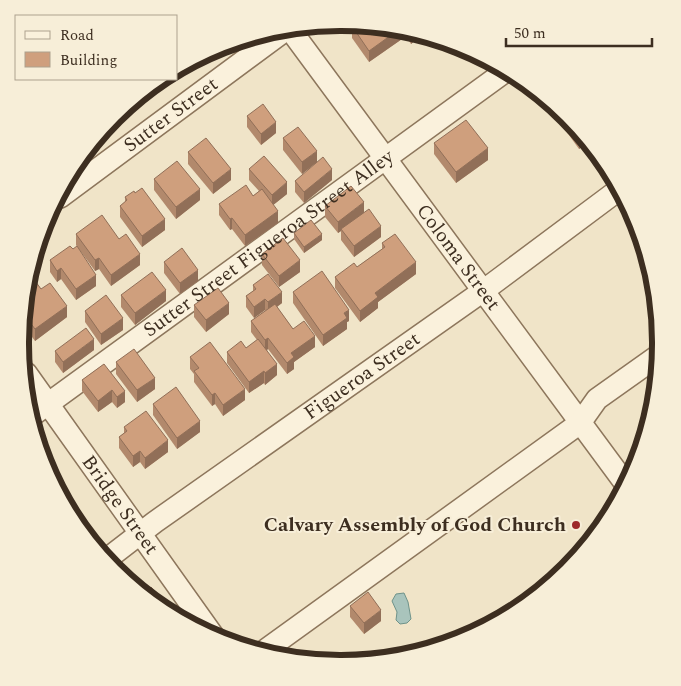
<svg xmlns="http://www.w3.org/2000/svg" width="681" height="686" viewBox="0 0 681 686" font-family="Spectral,serif">
	<style>
		.water { fill: #a9c4bc; stroke: #6f938a }
		.lines { fill: none; stroke-linecap: round; stroke-linejoin: round }
		.minor-casing { stroke: #8d765c; stroke-width: 24 }
		.minor { stroke: #faf1dc; stroke-width: 21 }
		.wall { fill: #b2896c }
		.shaded-wall { fill: #916f58 }
		.building { fill: #cf9f7d; stroke: #916f58 }
		.poi-dot { fill: #9e2a2b; stroke: #f7eed8; stroke-width: 2 }
		.labels { text-anchor: middle; dominant-baseline: central; stroke-width: 4; stroke-linejoin: round; paint-order: stroke }
		.street-label { font-size: 20px; fill: #3d2e20; stroke: #f7eed8 }
		.poi-label { font-size: 20px; font-weight: bold; fill: #3d2e20; stroke: #f7eed8; text-anchor: end }
		.rim { fill: none; stroke: #3d2e20; stroke-width: 6 }
	</style>
	<rect width="100%" height="100%" fill="#f0e4c8"/>
	<polygon class="water" points="404,593 408,602 411,619 407,623 400,624 396,620 397,612 392,601 396,594"/>
	<g class="lines">
		<g class="minor-casing">
			<g id="minor">
				<path id="s1" d="M292,32L625,483"/>
				<path id="s2" d="M60,197L280,34"/>
				<path id="s3" d="M26,373L214,637"/>
				<path id="s4" d="M34,414L503,73"/>
				<path id="s5" d="M107,559L155,522L483,291L617,191"/>
				<polyline points="267,649 580,423 597,399 659,355"/>
			</g>
		</g>
		<use href="#minor" class="minor"/>
	</g>
	<g class="wall">
		<polygon points="352,26 402,35 402,39 369,62 352,38"/>
		<polygon points="405,35 418,38 411,44"/>
		<polygon points="548,104 567,117 586,144 579,149 548,106"/>
		<polygon points="247,116 276,133 261,145 247,127"/>
		<polygon points="283,138 317,162 302,174 283,150"/>
		<polygon points="434,143 488,160 456,183 434,154"/>
		<polygon points="188,152 231,180 213,194 188,164"/>
		<polygon points="249,169 287,194 273,205 278,223 245,246 232,229 230,230 219,215 219,204 253,196 259,191 249,180"/>
		<polygon points="154,179 200,200 176,219 154,190"/>
		<polygon points="332,180 304,203 295,192 295,181"/>
		<polygon points="125,197 165,230 142,247 120,217 120,206 125,202"/>
		<polygon points="325,206 364,213 381,237 354,257 341,240 341,231 338,233 325,217"/>
		<polygon points="294,233 322,240 304,253 294,239"/>
		<polygon points="76,234 119,239 140,265 111,286 99,269 95,271 76,245"/>
		<polygon points="382,243 416,274 378,302 378,308 360,322 335,288 335,277 357,267 382,249"/>
		<polygon points="262,254 300,272 279,287 262,265"/>
		<polygon points="50,260 96,286 76,300 61,279 57,282 50,272"/>
		<polygon points="164,262 198,281 180,294 164,273"/>
		<polygon points="33,278 41,289 67,317 35,341 23,325"/>
		<polygon points="253,285 282,303 277,307 293,329 315,347 294,362 294,369 287,374 268,349 267,350 277,375 265,385 264,383 249,393 227,363 227,352 246,348 257,340 251,332 251,321 266,310 265,310 254,318 246,307 246,296 253,291"/>
		<polygon points="293,292 349,321 347,322 347,329 323,346 293,303"/>
		<polygon points="121,295 166,301 135,325 121,307"/>
		<polygon points="194,305 229,314 206,332 194,317"/>
		<polygon points="85,311 123,330 101,345 85,322"/>
		<polygon points="94,350 63,373 55,362 55,351"/>
		<polygon points="190,357 245,400 223,416 215,404 212,406 194,382 194,374 190,369"/>
		<polygon points="116,362 155,389 137,402 116,374"/>
		<polygon points="104,364 125,402 117,408 112,402 98,412 82,391 82,380"/>
		<polygon points="153,404 200,432 177,449 153,415"/>
		<polygon points="124,427 168,452 145,469 140,462 133,467 119,448 119,437 124,433"/>
		<polygon points="350,606 381,621 364,634 350,617"/>
	</g>
	<g class="shaded-wall">
		<polygon points="394,33 402,35 402,39 369,62 369,51"/>
		<polygon points="411,37 418,38 411,44"/>
		<polygon points="276,122 276,133 261,145 261,134"/>
		<polygon points="581,137 586,144 579,149 579,138"/>
		<polygon points="488,148 488,160 456,183 456,172"/>
		<polygon points="317,151 317,162 302,174 302,162"/>
		<polygon points="231,169 231,180 213,194 213,183"/>
		<polygon points="332,169 332,180 304,203 304,192"/>
		<polygon points="287,182 287,194 272,206 272,195"/>
		<polygon points="200,189 200,200 176,219 176,207"/>
		<polygon points="364,202 364,214 341,229 341,231 338,233 338,222"/>
		<polygon points="278,211 278,223 245,246 245,235"/>
		<polygon points="232,218 232,229 230,230 230,219"/>
		<polygon points="165,219 165,230 142,247 142,236"/>
		<polygon points="381,226 381,237 354,257 354,246"/>
		<polygon points="322,234 322,240 304,253 304,247"/>
		<polygon points="140,254 140,265 111,286 111,275"/>
		<polygon points="99,258 99,269 95,271 95,260"/>
		<polygon points="300,260 300,272 279,287 279,276"/>
		<polygon points="416,262 416,274 378,302 378,308 360,322 360,311 375,293"/>
		<polygon points="61,268 61,279 57,282 57,271"/>
		<polygon points="198,270 198,281 180,294 180,283"/>
		<polygon points="96,275 96,286 76,300 76,289"/>
		<polygon points="166,290 166,301 135,325 135,313"/>
		<polygon points="282,292 282,303 268,313 268,302"/>
		<polygon points="265,299 265,310 254,318 254,307"/>
		<polygon points="229,303 229,314 206,332 206,320"/>
		<polygon points="67,306 67,317 35,341 35,329"/>
		<polygon points="349,310 349,321 347,322 347,329 323,346 323,335 344,313"/>
		<polygon points="123,318 123,330 101,345 101,334"/>
		<polygon points="315,336 315,347 294,362 294,369 287,374 287,363 291,353"/>
		<polygon points="268,338 268,349 265,351 265,340"/>
		<polygon points="94,339 94,350 63,373 63,362"/>
		<polygon points="277,364 277,375 265,385 265,373"/>
		<polygon points="264,371 264,383 249,393 249,382"/>
		<polygon points="155,378 155,389 137,402 137,390"/>
		<polygon points="245,389 245,400 223,416 223,405"/>
		<polygon points="112,390 112,402 98,412 98,401"/>
		<polygon points="125,391 125,402 117,408 117,397"/>
		<polygon points="215,393 215,404 212,406 212,395"/>
		<polygon points="200,421 200,432 177,449 177,438"/>
		<polygon points="168,440 168,452 145,469 145,458"/>
		<polygon points="140,451 140,462 133,467 133,456"/>
		<polygon points="381,610 381,621 364,634 364,623"/>
	</g>
	<g class="building">
		<polygon points="354,25 394,33 369,51 352,26"/>
		<polygon points="263,104 276,122 261,134 247,116"/>
		<polygon points="560,112 567,117 581,137 579,138"/>
		<polygon points="466,120 488,148 456,172 434,143"/>
		<polygon points="298,127 317,151 302,162 283,138"/>
		<polygon points="206,138 231,169 213,183 188,152"/>
		<polygon points="264,156 287,182 272,195 249,169"/>
		<polygon points="323,157 332,169 304,192 295,181"/>
		<polygon points="177,161 200,189 176,207 154,179"/>
		<polygon points="246,185 253,196 262,189 278,211 245,235 232,218 230,219 219,204"/>
		<polygon points="351,186 364,202 338,222 325,206"/>
		<polygon points="142,188 165,219 142,236 120,206 127,200 125,197 134,191 135,193"/>
		<polygon points="369,209 381,226 354,246 341,229"/>
		<polygon points="102,215 119,239 126,234 140,254 111,275 99,258 95,260 76,234"/>
		<polygon points="311,220 322,234 304,247 294,233"/>
		<polygon points="395,234 416,262 375,293 378,297 360,311 335,277 354,263 357,267 385,247 382,243"/>
		<polygon points="283,238 300,260 279,276 262,254"/>
		<polygon points="70,246 73,249 77,246 96,275 76,289 61,268 57,271 50,260"/>
		<polygon points="182,248 198,270 180,283 164,262"/>
		<polygon points="322,271 349,310 344,313 347,318 323,335 293,292"/>
		<polygon points="152,272 166,290 135,313 121,295"/>
		<polygon points="268,274 282,292 268,302 265,299 254,307 246,296 256,289 253,285"/>
		<polygon points="33,278 41,289 50,283 67,306 35,329 25,316"/>
		<polygon points="218,288 229,303 206,320 194,305"/>
		<polygon points="106,295 123,318 101,334 85,311"/>
		<polygon points="275,304 293,329 304,321 315,336 291,353 294,357 287,363 268,338 265,340 251,321"/>
		<polygon points="86,328 94,339 63,362 55,351"/>
		<polygon points="258,339 277,364 265,373 264,371 249,382 227,352 241,341 246,348"/>
		<polygon points="210,342 245,389 223,405 215,393 212,395 194,371 199,368 190,357"/>
		<polygon points="134,349 155,378 137,390 116,362"/>
		<polygon points="104,364 125,391 117,397 112,390 98,401 82,380"/>
		<polygon points="176,387 200,421 177,438 153,404"/>
		<polygon points="146,411 168,440 145,458 140,451 133,456 119,437 127,431 124,427"/>
		<polygon points="151,587 164,603 147,591"/>
		<polygon points="368,592 381,610 364,623 350,606"/>
	</g>
	<circle class="poi-dot" cx="576" cy="525" r="5"/>
	<g class="labels">
		<g class="street-label">
			<text stroke="none"><textPath href="#s2" startOffset="138">Sutter Street</textPath></text>
			<text stroke="none"><textPath href="#s4" startOffset="290">Sutter Street Figueroa Street Alley</textPath></text>
			<text stroke="none"><textPath href="#s1" startOffset="280">Coloma Street</textPath></text>
			<text stroke="none"><textPath href="#s5" startOffset="314">Figueroa Street</textPath></text>
			<text stroke="none"><textPath href="#s3" startOffset="162">Bridge Street</textPath></text>
		</g>
		<g class="poi-label">
			<text x="566" y="525">Calvary Assembly of God Church</text>
		</g>
	</g>
	<path d="M0 0H681V686H0ZM340 31H341A311 311 0 0 1 652 342V344A311 311 0 0 1 341 655H340A311 311 0 0 1 29 344V342A311 311 0 0 1 340 31Z" fill="#f7eed8" fill-rule="evenodd"/>
	<path class="rim" d="M340 31H341A311 311 0 0 1 652 342V344A311 311 0 0 1 341 655H340A311 311 0 0 1 29 344V342A311 311 0 0 1 340 31Z"/>
	<rect x="15" y="15" width="162" height="65" fill="#f7eed8" stroke="#ada18e"/>
	<rect x="25" y="31" width="25" height="8" fill="#faf1dc" stroke="#ada18e"/>
	<text x="60" y="40" font-size="15" fill="#3d2e20">Road</text>
	<rect x="25" y="52" width="25" height="15" fill="#cf9f7d" stroke="#ada18e"/>
	<text x="60" y="65" font-size="15" fill="#3d2e20">Building</text>
	<path d="M506 38v8h146v-8" fill="none" stroke="#3d2e20" stroke-width="2.5"/>
	<text x="514" y="38" font-size="15" fill="#3d2e20" stroke="#f7eed8" stroke-width="4" paint-order="stroke">50 m</text>
</svg>
